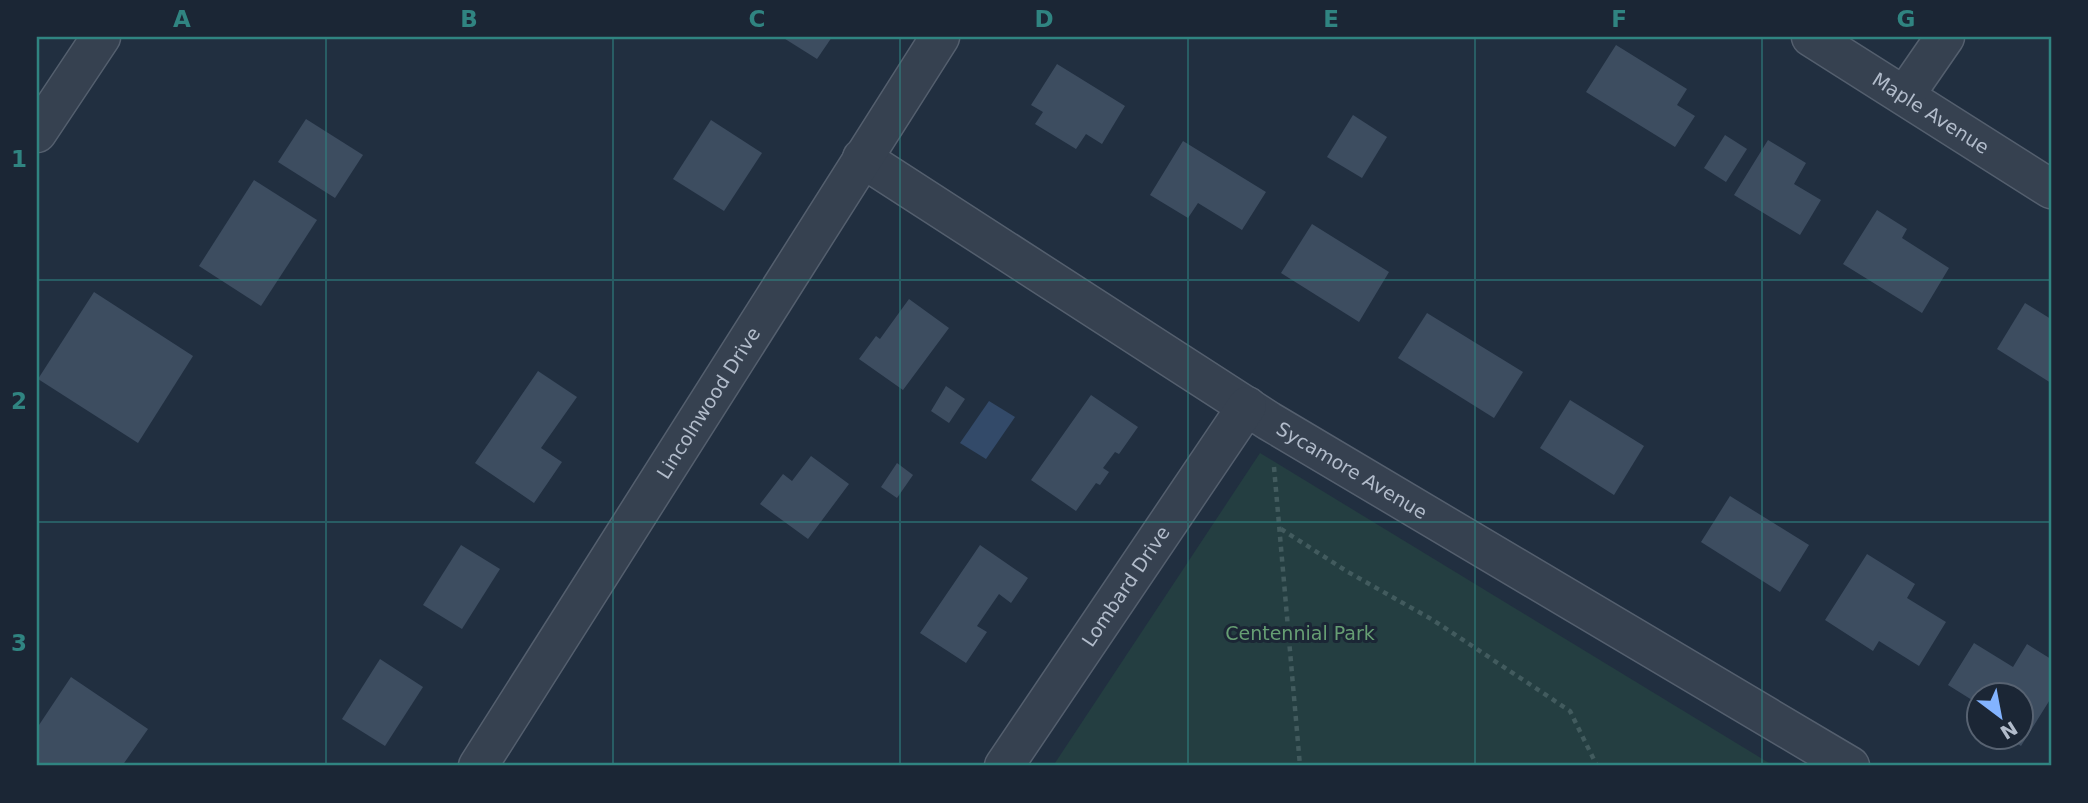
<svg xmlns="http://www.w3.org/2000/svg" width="2088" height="803" viewBox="0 0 2088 803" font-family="'DejaVu Sans',sans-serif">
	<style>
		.green { fill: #243e41 }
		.water { fill: #334a69 }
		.building { fill: #3d4d60 }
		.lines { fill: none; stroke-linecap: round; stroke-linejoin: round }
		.minor-casing { stroke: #545f6e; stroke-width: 41 }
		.path { stroke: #425b5e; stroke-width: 4.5; stroke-dasharray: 5 5; stroke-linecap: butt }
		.minor { stroke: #364150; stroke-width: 38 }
		.grid { fill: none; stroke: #308481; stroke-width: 2; stroke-opacity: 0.55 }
		.labels { text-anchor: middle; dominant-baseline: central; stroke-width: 6; stroke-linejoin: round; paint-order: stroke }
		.street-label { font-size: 19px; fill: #b2bccb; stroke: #1b2635 }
		.park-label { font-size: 19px; fill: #669e73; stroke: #1b2635 }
		.neatline { fill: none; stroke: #308481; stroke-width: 2.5 }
		.grid-label { font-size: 23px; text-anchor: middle; font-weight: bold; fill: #308481 }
	</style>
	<rect width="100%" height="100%" fill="#212f40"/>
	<polygon class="green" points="1260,453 1774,766 1053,766"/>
	<polygon class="water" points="989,401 1015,417 986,459 960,443"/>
	<g class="building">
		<polygon points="782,37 832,37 817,59"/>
		<polygon points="1616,45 1687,89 1677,105 1695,116 1675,147 1586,92"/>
		<polygon points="1057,64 1125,106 1102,144 1086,134 1076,149 1035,124 1043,112 1031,105"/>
		<polygon points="1353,115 1387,137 1362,178 1327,157"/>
		<polygon points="306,119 363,155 335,198 278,162"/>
		<polygon points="711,120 762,153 724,211 673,179"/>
		<polygon points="1725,135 1747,149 1726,182 1704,168"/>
		<polygon points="1768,140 1806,163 1794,184 1821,200 1800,235 1734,195"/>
		<polygon points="1183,141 1266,192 1242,230 1198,203 1188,218 1150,195"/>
		<polygon points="254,180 317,220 261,306 199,266"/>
		<polygon points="1877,210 1907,229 1902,238 1949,268 1922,313 1843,264"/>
		<polygon points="1312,224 1389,272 1359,322 1281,273"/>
		<polygon points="94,292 193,356 138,443 38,379"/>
		<polygon points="909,299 949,328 903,390 859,359 876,336 880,339"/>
		<polygon points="2025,303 2051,319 2051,383 1997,349"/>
		<polygon points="1427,313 1523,372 1494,418 1398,358"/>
		<polygon points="538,371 577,397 541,448 562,462 534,503 475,463"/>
		<polygon points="946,386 965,399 949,423 931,411"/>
		<polygon points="1091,395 1138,427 1119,454 1115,452 1103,468 1109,472 1100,485 1096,483 1076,511 1031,480"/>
		<polygon points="1570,400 1644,446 1614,495 1540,448"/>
		<polygon points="811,456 849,484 808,539 760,504 783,474 792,481"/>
		<polygon points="897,463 913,475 897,498 881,487"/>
		<polygon points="1730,496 1809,545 1780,592 1701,542"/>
		<polygon points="461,545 500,569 462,629 423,605"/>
		<polygon points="980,545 1028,578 1011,603 999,594 977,626 987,632 966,663 920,633"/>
		<polygon points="1867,554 1915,584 1907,598 1946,622 1919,666 1879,641 1873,651 1825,620"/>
		<polygon points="1974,643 2013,667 2027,644 2051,659 2051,698 2021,746 2005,736 2022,736 2022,694 1980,694 1980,705 1948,685"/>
		<polygon points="380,659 423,687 385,746 342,719"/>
		<polygon points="71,677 148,729 122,766 37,766 37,728"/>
	</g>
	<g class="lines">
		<g class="minor-casing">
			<g id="minor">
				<path id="s1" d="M1811,37L2051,189"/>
				<polyline points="1905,95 1945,37"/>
				<polyline points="37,133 101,37"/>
				<path id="s2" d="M862,158L1269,421L1850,766"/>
				<path id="s3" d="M478,766L940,37"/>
				<path id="s4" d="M1004,766L1247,406"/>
			</g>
		</g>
		<g class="path">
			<polyline points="1274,467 1300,766"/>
			<polyline points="1281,529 1348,572 1433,620 1570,711 1597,766"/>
		</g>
		<use href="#minor" class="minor"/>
	</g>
	<path class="grid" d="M326,37V766M613,37V766M900,37V766M1188,37V766M1475,37V766M1762,37V766M37,280H2051M37,522H2051"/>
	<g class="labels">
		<g class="street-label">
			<text stroke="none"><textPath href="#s1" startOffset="142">Maple Avenue</textPath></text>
			<text stroke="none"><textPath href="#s3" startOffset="430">Lincolnwood Drive</textPath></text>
			<text stroke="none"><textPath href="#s2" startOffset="581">Sycamore Avenue</textPath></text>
			<text stroke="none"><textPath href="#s4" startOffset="217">Lombard Drive</textPath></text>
		</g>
		<g class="park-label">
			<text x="1300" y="633">Centennial Park</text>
		</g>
	</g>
	<rect width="2088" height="803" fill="none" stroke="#1b2635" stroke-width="77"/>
	<g transform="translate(2000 716) rotate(148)"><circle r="33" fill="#1b2635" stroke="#576271" stroke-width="2"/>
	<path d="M0-5L12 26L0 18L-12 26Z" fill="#83b3ff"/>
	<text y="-10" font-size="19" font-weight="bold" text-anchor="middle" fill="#b2bccb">N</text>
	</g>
	<rect x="38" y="38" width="2012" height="726" class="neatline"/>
	<g class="grid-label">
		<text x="182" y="27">A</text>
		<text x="469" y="27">B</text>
		<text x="757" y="27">C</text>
		<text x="1044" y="27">D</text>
		<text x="1331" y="27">E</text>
		<text x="1619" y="27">F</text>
		<text x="1906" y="27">G</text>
		<text x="19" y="167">1</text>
		<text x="19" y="409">2</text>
		<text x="19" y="651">3</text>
	</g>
</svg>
